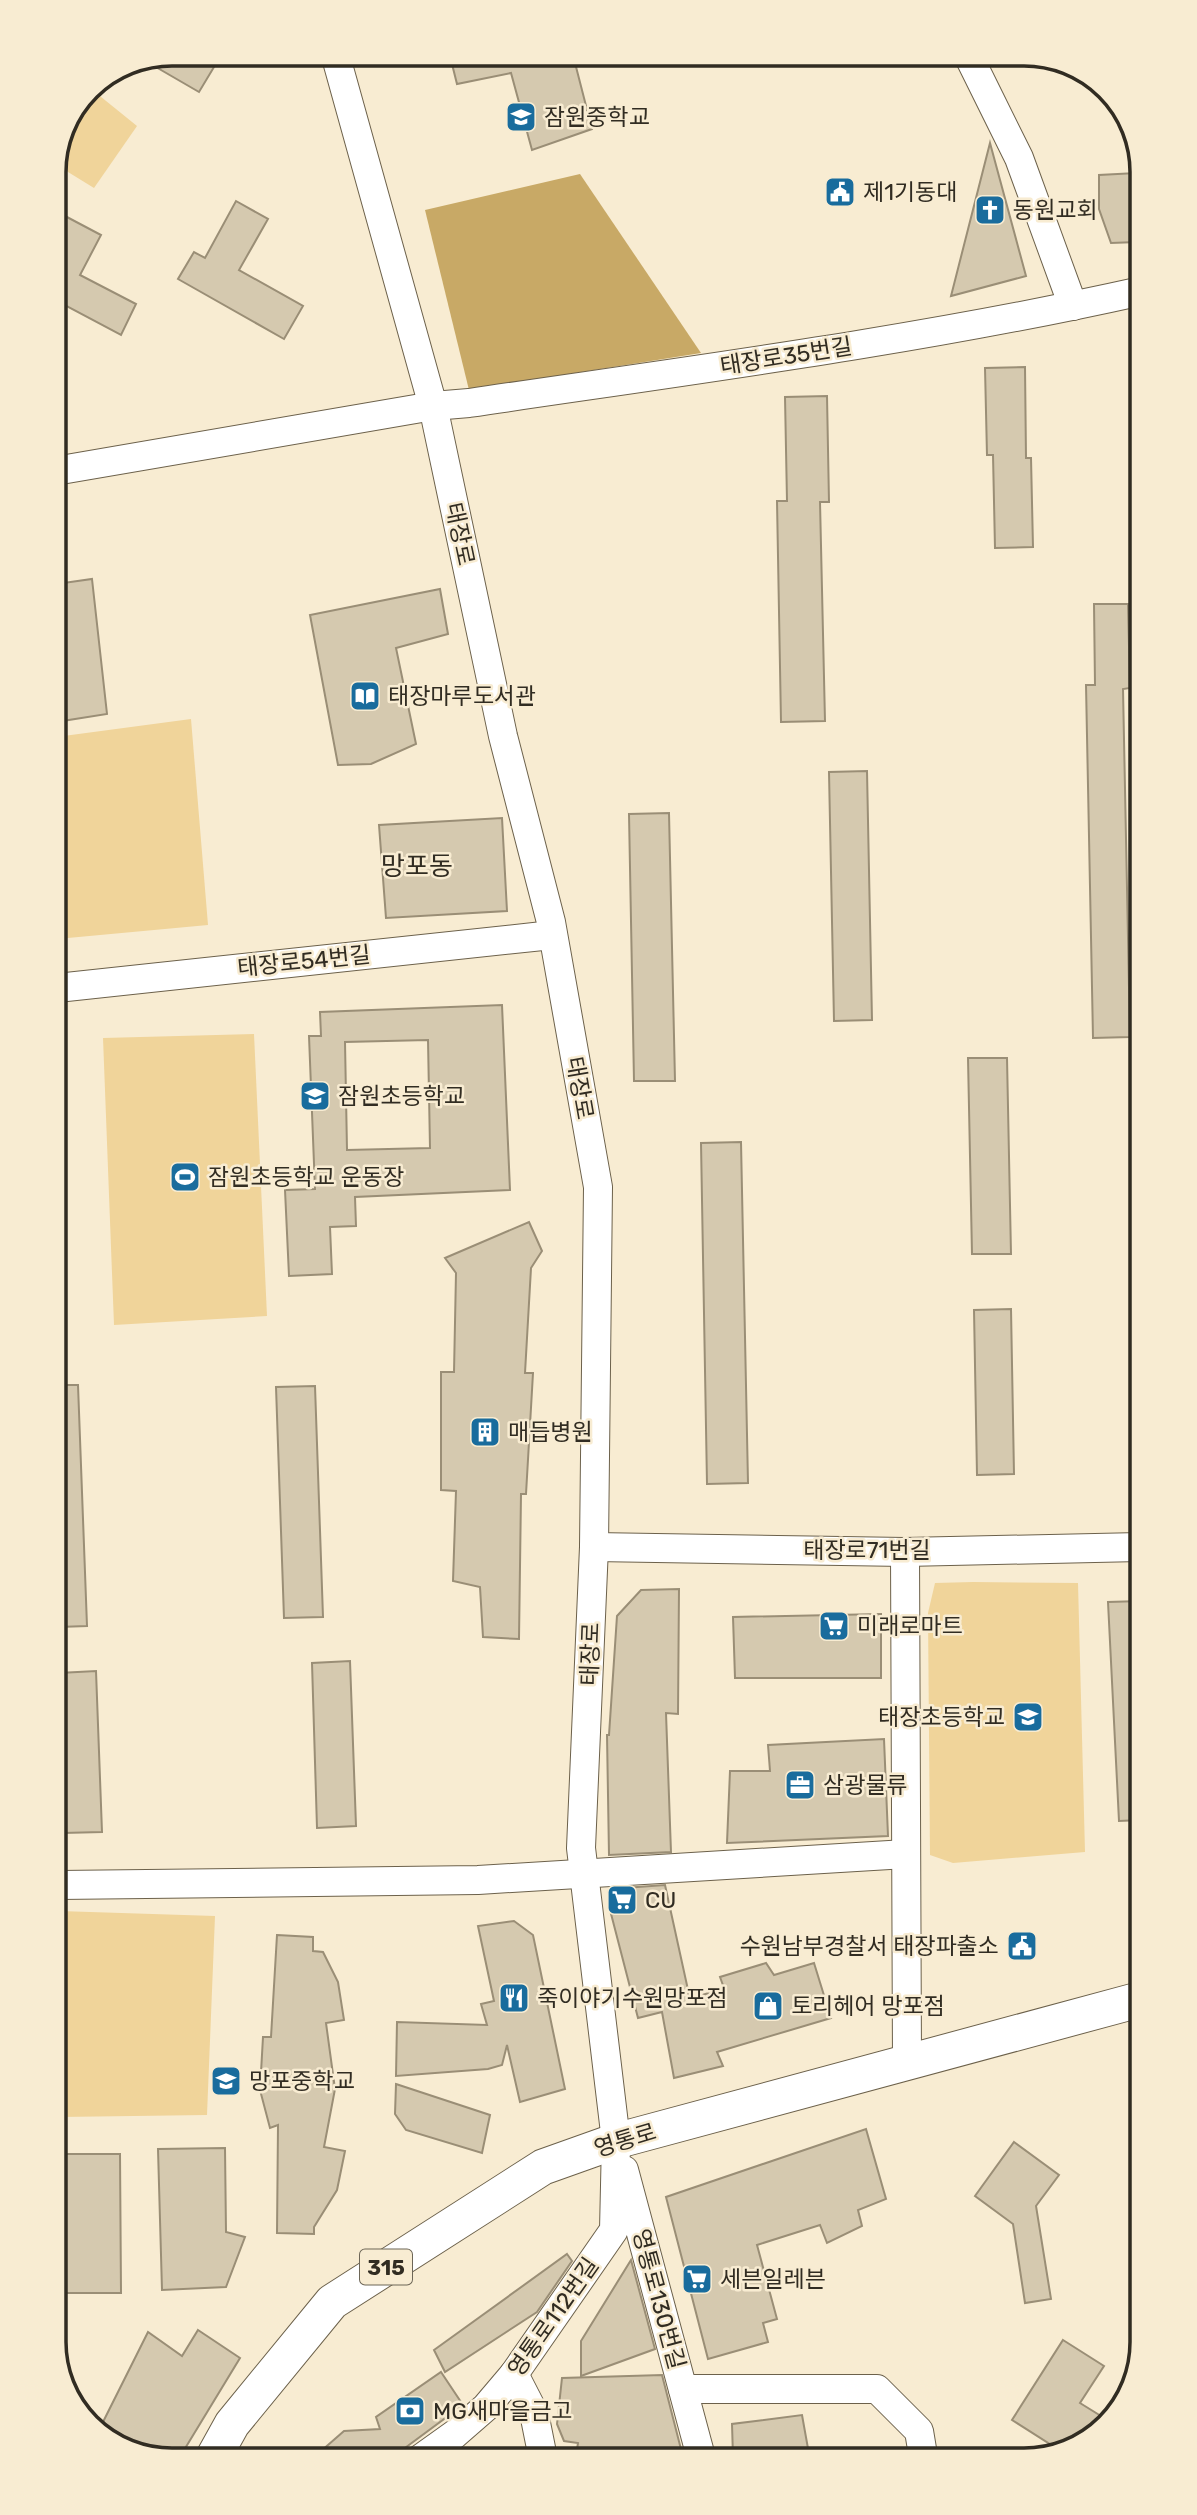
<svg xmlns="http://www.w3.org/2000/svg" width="1197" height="2515" viewBox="0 0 1197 2515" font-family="Rubik,'Noto Sans KR',sans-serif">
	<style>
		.green { fill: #f0d49a }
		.forest { fill: #c8a966 }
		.building { fill: #d5c9af; stroke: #9a8e76; stroke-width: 2; fill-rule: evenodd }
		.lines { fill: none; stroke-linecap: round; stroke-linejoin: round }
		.minor-casing { stroke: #6c614b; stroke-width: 30 }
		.major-casing { stroke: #6c614b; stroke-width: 37 }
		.minor { stroke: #fff; stroke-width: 28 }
		.major { stroke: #fff; stroke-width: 35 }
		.labels { text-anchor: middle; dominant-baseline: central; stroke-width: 5; stroke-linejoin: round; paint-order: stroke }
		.shield { fill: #f8ecd2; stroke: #6d6657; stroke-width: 2 }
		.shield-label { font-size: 21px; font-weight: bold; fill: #312c22 }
		.poi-label { font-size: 23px; fill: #312c22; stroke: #f8ecd2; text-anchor: start }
		.street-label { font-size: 23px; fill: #312c22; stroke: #f8ecd2 }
		.quarter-label { font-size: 26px; fill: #312c22; stroke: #f8ecd2 }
		.rim { fill: none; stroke: #312c22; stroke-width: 3.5 }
	</style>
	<rect width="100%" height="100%" fill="#f8ecd2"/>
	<g class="green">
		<polygon points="90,88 137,126 94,188 55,164"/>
		<polygon points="191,719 208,925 57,939 56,737"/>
		<polygon points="254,1034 267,1316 114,1325 103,1038"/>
		<polygon points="973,1582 1078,1583 1085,1852 953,1863 930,1855 928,1613 935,1583"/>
		<polygon points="59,1911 215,1916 207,2115 60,2117"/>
	</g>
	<polygon class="forest" points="580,174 701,353 469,390 425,210"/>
	<g class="building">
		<polygon points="574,59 592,129 532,150 511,73 457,84 451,60"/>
		<polygon points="217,62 199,92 149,63"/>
		<polygon points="990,143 1026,276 951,296"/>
		<polygon points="1136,173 1137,242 1111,243 1099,209 1099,175"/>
		<polygon points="236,201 268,219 239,270 303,306 284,339 178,279 194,252 205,258"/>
		<polygon points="65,216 101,235 80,275 136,304 121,335 55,300 55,237"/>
		<polygon points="1025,367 1026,458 1031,458 1033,547 995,548 993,455 987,455 985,368"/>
		<polygon points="827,396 829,502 820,502 825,721 781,722 777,501 787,501 785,397"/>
		<polygon points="92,579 107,714 56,722 56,584"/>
		<polygon points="440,589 448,634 396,648 416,744 371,764 338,765 310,615"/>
		<polygon points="1094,604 1128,604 1130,688 1123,689 1130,1037 1093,1038 1086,685 1095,685"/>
		<polygon points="867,771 872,1020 834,1021 829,772"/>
		<polygon points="669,813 675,1081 634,1081 629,814"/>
		<polygon points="502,818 507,911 386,918 379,825"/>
		<path d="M502,1005L510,1190L355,1197L356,1226L330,1227L332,1274L289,1276L285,1190L315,1189L309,1036H321L320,1012ZM428,1040L430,1148L347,1150L345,1042Z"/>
		<polygon points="968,1058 1007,1058 1011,1254 972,1254"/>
		<polygon points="741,1142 748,1483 707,1484 701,1143"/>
		<polygon points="529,1222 542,1251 531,1268 525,1373 533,1373 526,1494 521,1494 519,1639 483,1637 480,1587 453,1581 456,1491 441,1490 441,1372 454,1372 456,1273 445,1258"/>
		<polygon points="1011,1309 1014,1474 977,1475 974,1310"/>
		<polygon points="58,1385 78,1385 87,1626 59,1627"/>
		<polygon points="315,1386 323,1617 284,1618 276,1387"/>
		<polygon points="679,1589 678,1714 666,1713 671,1852 609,1855 607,1735 609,1735 617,1616 641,1590"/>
		<polygon points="1141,1601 1141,1820 1119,1821 1108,1602"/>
		<polygon points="881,1614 881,1678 735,1678 733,1617"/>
		<polygon points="350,1661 356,1826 317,1828 312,1663"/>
		<polygon points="96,1671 102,1832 63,1833 59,1673"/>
		<polygon points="884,1739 888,1836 727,1843 730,1771 770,1771 768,1745"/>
		<polygon points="665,1885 690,1999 724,1988 720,1977 766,1963 774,1975 814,1963 831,2018 717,2052 723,2066 674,2078 662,2012 638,2018 609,1906 624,1888"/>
		<polygon points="514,1921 533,1935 565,2089 520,2102 507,2045 502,2065 488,2069 396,2076 397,2022 487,2025 481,2004 494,2001 478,1926"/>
		<polygon points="277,1935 313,1937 313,1951 323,1952 338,1982 344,2020 326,2023 335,2089 324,2147 345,2151 337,2190 314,2227 314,2234 277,2233 278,2125 270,2128 260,2090 263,2037 271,2037"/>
		<polygon points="396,2084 490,2115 482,2153 406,2130 395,2114"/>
		<polygon points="866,2129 886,2199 858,2210 862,2226 827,2243 820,2225 757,2245 777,2319 763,2323 768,2342 708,2359 666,2197"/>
		<polygon points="1014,2142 1059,2175 1036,2206 1051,2299 1025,2303 1013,2224 975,2196"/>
		<polygon points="225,2148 226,2232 245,2237 226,2287 162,2290 158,2149"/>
		<polygon points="60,2154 120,2154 121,2293 60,2293"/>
		<polygon points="567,2254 572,2261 537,2312 445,2372 434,2350"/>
		<polygon points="631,2260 655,2349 581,2376 581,2341"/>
		<polygon points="198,2330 240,2358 178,2460 165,2460 101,2436 98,2432 148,2332 182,2356"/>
		<polygon points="1063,2340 1104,2366 1080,2403 1109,2421 1064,2453 1012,2420"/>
		<polygon points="441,2372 463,2405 390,2459 312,2459 344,2431 380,2429 376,2417"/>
		<polygon points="662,2375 683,2457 576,2456 578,2443 564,2441 557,2424 562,2378"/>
		<polygon points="802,2415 809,2454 733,2457 732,2424"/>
	</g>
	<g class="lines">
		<g class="minor-casing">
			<g id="minor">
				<polyline points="968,55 1019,158 1073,306"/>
				<polyline points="337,61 433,406 503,736 551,922 598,1187 594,1547 581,1848 616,2141 614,2230 514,2374 486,2407 455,2434 420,2459"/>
				<path d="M55,471L433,406L469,403C692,370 917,341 1137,292"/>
				<polyline points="57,988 552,935"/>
				<polyline points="594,1547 905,1552 1140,1547"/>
				<polyline points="905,1552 907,2062"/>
				<polyline points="59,1885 478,1880 906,1854"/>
				<polyline points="624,2170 701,2457"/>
				<polyline points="514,2374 534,2413 543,2458"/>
				<polyline points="683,2389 877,2389 919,2431 923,2455"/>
			</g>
		</g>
		<g class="major-casing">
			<polyline id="major" points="212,2460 232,2424 332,2302 543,2167 616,2141 1142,1999"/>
		</g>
		<use href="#minor" class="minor"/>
		<use href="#major" class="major"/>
	</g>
	<defs>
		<g id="school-square" transform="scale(1.575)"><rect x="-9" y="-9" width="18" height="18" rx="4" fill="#196c9d" stroke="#f8ecd2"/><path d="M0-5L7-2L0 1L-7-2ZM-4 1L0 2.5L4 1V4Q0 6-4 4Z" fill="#fff"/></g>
		<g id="civic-square" transform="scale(1.575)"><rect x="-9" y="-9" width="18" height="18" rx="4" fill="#196c9d" stroke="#f8ecd2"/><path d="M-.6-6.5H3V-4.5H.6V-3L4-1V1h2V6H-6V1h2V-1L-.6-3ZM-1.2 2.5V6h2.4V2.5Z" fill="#fff"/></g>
		<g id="church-square" transform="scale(1.575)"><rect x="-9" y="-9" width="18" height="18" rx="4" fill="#196c9d" stroke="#f8ecd2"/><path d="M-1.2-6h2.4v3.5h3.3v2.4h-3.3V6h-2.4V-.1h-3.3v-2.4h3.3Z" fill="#fff"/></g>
		<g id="library-square" transform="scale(1.575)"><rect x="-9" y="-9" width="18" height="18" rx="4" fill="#196c9d" stroke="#f8ecd2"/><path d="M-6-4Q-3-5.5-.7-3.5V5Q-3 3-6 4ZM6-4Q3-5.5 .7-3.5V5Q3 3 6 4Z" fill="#fff"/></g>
		<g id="stadium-square" transform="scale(1.575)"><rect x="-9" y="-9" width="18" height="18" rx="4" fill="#196c9d" stroke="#f8ecd2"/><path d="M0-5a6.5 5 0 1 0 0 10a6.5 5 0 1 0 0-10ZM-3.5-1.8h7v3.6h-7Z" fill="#fff"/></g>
		<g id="building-square" transform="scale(1.575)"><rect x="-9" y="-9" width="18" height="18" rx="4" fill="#196c9d" stroke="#f8ecd2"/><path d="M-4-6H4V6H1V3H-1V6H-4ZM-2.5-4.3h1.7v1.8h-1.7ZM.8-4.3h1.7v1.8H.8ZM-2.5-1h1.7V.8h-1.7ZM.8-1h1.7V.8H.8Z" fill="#fff"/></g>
		<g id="supermarket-square" transform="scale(1.575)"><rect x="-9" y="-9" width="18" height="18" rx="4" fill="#196c9d" stroke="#f8ecd2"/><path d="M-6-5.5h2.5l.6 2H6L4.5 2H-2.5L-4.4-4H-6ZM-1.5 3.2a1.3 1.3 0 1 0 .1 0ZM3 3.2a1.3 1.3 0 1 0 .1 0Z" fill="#fff"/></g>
		<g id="office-square" transform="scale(1.575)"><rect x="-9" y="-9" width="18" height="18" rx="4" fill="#196c9d" stroke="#f8ecd2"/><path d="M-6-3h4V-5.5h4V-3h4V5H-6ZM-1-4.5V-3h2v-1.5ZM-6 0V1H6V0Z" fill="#fff"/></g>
		<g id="restaurant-square" transform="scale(1.575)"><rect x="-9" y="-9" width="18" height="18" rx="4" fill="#196c9d" stroke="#f8ecd2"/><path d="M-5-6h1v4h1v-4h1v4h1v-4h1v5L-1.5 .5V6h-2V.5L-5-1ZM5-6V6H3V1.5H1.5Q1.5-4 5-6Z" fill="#fff"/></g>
		<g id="shop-square" transform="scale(1.575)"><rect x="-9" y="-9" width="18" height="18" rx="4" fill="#196c9d" stroke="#f8ecd2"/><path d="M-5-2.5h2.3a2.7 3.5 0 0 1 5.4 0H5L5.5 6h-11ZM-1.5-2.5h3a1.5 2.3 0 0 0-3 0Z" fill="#fff"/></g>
		<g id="bank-square" transform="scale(1.575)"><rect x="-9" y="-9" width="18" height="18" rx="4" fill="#196c9d" stroke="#f8ecd2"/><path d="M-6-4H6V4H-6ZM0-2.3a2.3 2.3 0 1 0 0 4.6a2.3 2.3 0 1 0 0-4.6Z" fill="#fff"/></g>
	</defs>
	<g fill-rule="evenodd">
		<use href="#school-square" x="521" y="117"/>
		<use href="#civic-square" x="840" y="192"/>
		<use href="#church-square" x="990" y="210"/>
		<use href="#library-square" x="365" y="696"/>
		<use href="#school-square" x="315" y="1096"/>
		<use href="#stadium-square" x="185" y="1177"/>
		<use href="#building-square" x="485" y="1432"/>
		<use href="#supermarket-square" x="834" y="1626"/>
		<use href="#school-square" x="1028" y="1717"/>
		<use href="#office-square" x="800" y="1785"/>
		<use href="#supermarket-square" x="622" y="1900"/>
		<use href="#civic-square" x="1022" y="1946"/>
		<use href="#restaurant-square" x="514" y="1998"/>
		<use href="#shop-square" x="768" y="2006"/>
		<use href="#school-square" x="226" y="2081"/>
		<use href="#supermarket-square" x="697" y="2279"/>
		<use href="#bank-square" x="410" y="2411"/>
	</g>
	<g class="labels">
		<rect class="shield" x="360" y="2249.5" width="52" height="35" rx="5"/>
		<g class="shield-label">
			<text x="386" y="2267">315</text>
		</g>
		<g class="poi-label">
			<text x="544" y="117">잠원중학교</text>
			<text x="863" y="192">제1기동대</text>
			<text x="1013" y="210">동원교회</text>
			<text x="388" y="696">태장마루도서관</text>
			<text x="338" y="1096">잠원초등학교</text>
			<text x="208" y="1177">잠원초등학교 운동장</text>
			<text x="508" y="1432">매듭병원</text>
			<text x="857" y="1626">미래로마트</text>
			<text x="1005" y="1717" text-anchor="end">태장초등학교</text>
			<text x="823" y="1785">삼광물류</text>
			<text x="645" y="1900">CU</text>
			<text x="999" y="1946" text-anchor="end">수원남부경찰서 태장파출소</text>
			<text x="537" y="1998">죽이야기수원망포점</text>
			<text x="791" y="2006">토리헤어 망포점</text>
			<text x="249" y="2081">망포중학교</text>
			<text x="720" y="2279">세븐일레븐</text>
			<text x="433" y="2411">MG새마을금고</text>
		</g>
		<g class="street-label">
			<text transform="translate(786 356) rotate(-9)">태장로35번길</text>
			<text transform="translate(460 534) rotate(78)">태장로</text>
			<text transform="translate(304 961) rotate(-6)">태장로54번길</text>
			<text transform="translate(580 1088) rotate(80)">태장로</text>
			<text x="867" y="1550">태장로71번길</text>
			<text transform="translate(590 1654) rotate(-88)">태장로</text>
			<text transform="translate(625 2140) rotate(-17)">영통로</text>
			<text transform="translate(659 2299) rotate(75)">영통로130번길</text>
			<text transform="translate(553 2317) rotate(-55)">영통로112번길</text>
		</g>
		<g class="quarter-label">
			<text x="417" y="866">망포동</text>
		</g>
	</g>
	<path d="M0 0H1197V2515H0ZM172 66H1024A106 106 0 0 1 1130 172V2342A106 106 0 0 1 1024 2448H172A106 106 0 0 1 66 2342V172A106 106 0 0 1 172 66Z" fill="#f8ecd2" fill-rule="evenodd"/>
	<path class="rim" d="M172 66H1024A106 106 0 0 1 1130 172V2342A106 106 0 0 1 1024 2448H172A106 106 0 0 1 66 2342V172A106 106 0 0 1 172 66Z"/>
</svg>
